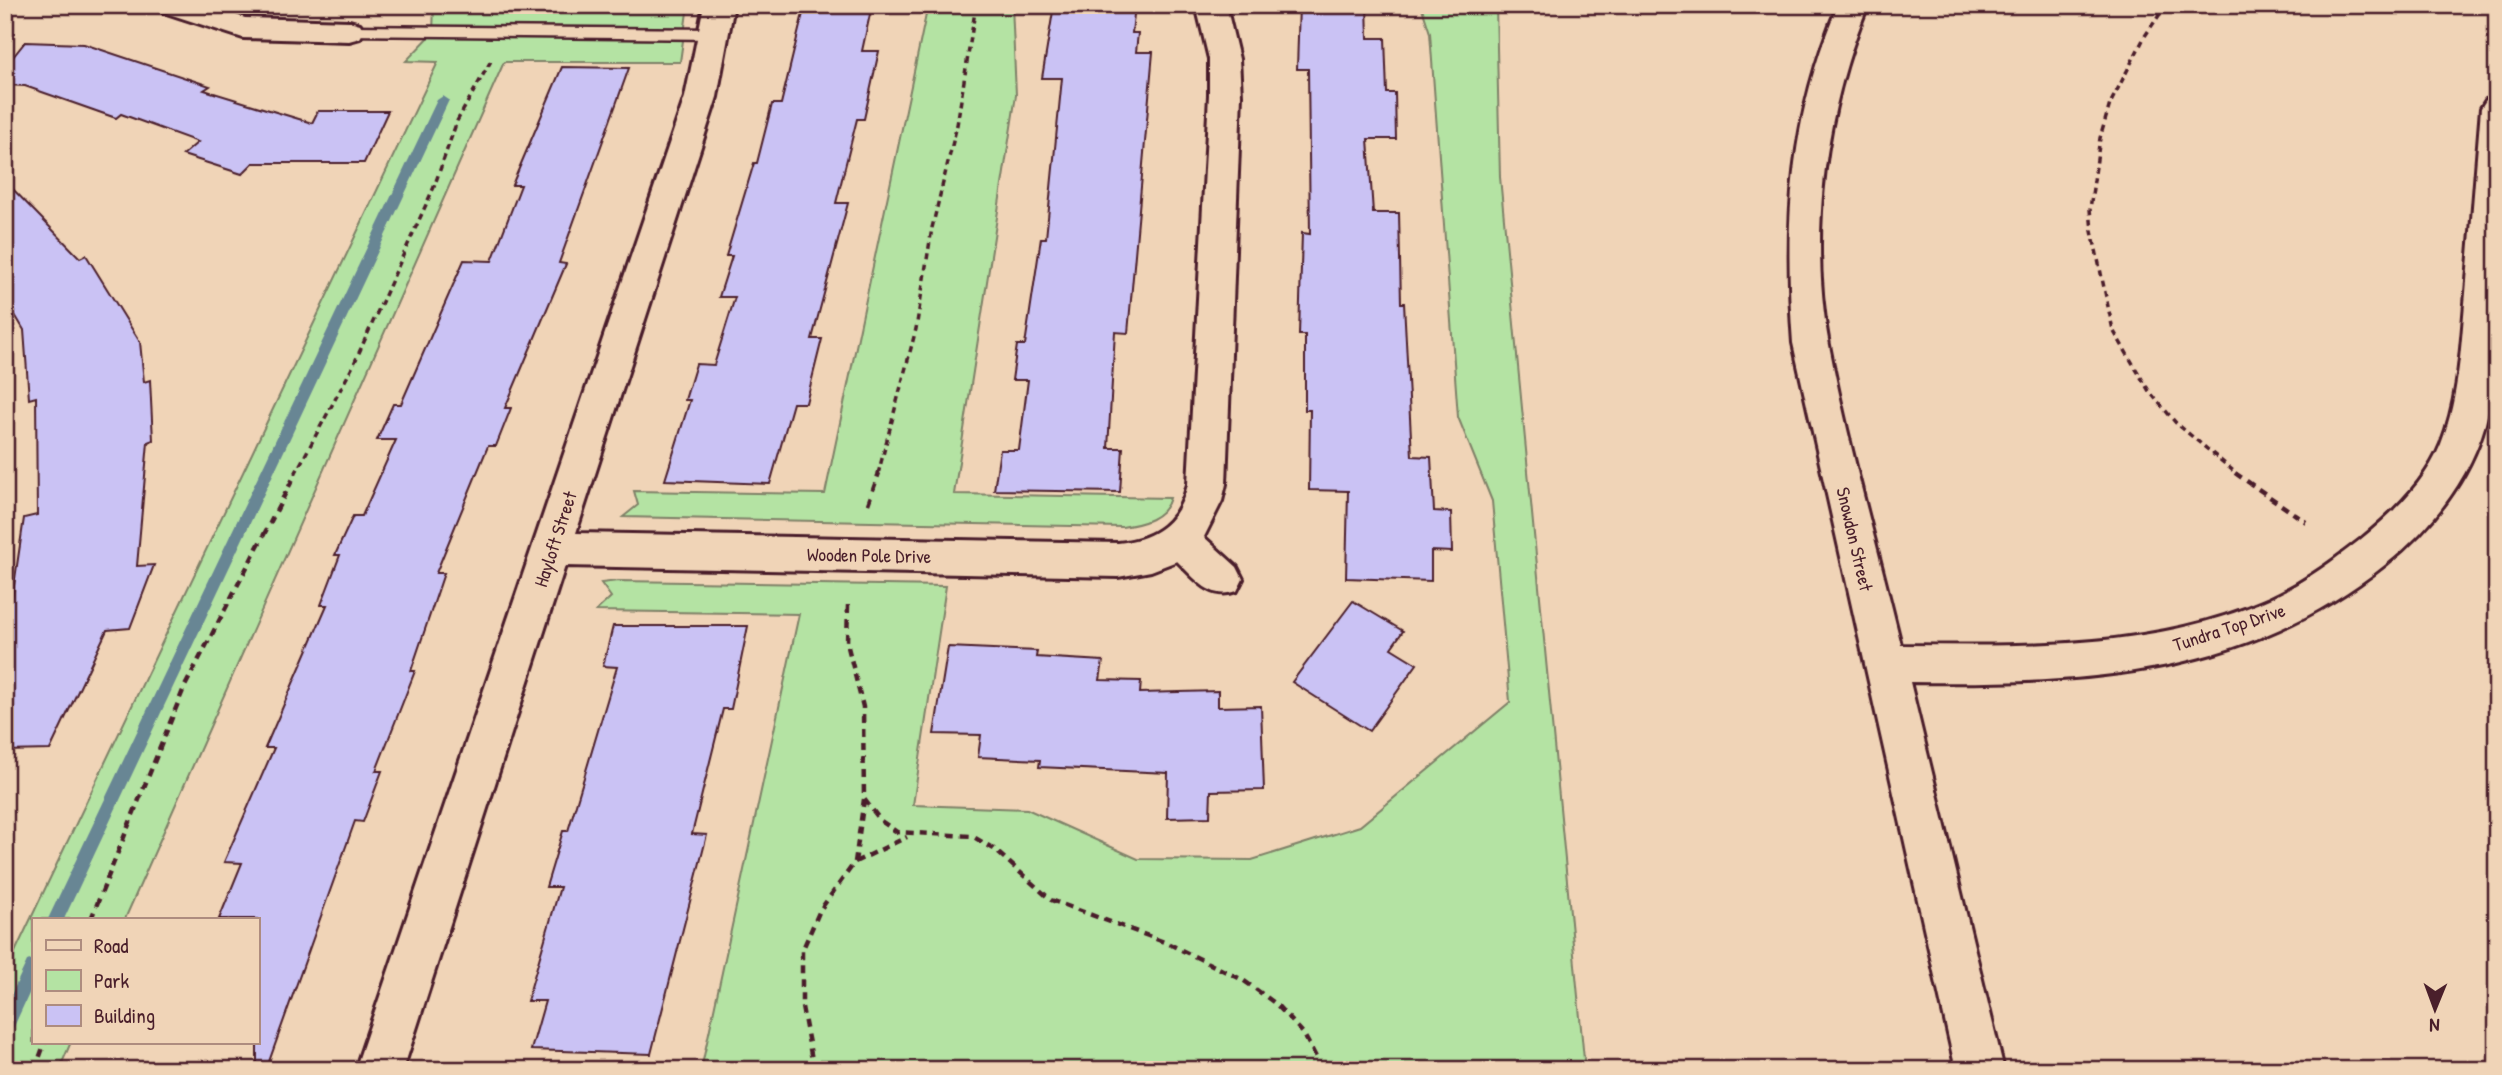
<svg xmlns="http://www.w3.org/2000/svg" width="2502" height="1075" viewBox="0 0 2502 1075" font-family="'Patrick Hand',sans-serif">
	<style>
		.green { fill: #b4e3a3; stroke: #7f8167; stroke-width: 2 }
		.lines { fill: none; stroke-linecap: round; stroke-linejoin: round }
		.stream { fill: #688694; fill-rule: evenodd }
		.building { fill: #cac2f4; stroke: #4a1f2b; stroke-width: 2 }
		.service-casing { stroke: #4a1f2b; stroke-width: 5 }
		.minor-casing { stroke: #4a1f2b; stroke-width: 6 }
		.path-far1 { stroke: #4a1f2b; stroke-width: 3.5; stroke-dasharray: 6 4.5; stroke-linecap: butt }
		.path { stroke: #4a1f2b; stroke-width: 4.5; stroke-dasharray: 8 6; stroke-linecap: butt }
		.service { fill: #f0d4b7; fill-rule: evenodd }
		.minor { fill: #f0d4b7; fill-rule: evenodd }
		.labels { text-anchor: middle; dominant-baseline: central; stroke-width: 6; stroke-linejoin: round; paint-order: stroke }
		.street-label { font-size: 19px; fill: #4a1f2b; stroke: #f0d4b7 }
	</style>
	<rect width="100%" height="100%" fill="#f0d4b7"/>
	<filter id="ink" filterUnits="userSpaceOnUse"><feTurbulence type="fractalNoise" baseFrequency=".0143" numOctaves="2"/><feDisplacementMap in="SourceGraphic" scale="14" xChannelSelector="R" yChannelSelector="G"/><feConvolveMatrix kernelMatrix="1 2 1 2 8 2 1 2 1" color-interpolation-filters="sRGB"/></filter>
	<g filter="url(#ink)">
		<g class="green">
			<polygon points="434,5 688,5 680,62 504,62 125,919 33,919 33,1042 71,1042 59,1070 5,1070 5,973 438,62 406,61 433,33"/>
			<path d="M928,5H1012L1016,95L954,494L1170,498C1164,519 1142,524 1122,527L623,517L638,505L634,491L825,494Z"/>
			<polygon points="1421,5 1496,5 1500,177 1585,1070 701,1070 799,614 596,611 611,597 601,583 618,581 946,586 913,805 1027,809 1138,859 1252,860 1360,826 1510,702 1492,501 1458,417 1430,33"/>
		</g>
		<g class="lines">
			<g class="stream">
				<polygon points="443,96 449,100 64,919 48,919 437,100"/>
				<polygon points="33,959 33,985 11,1033 5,1035 5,1008 27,961"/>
			</g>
		</g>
		<g class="building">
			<polygon points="805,5 872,5 862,51 879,51 864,119 857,119 836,203 848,203 812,339 822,339 806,403 793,403 770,484 665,480 690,400 685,400 696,364 714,365 735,297 719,297 732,256 726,256 754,163 757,163 772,104 781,104"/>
			<polygon points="1054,5 1135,5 1132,33 1138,33 1136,52 1153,52 1128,333 1115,332 1108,448 1123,448 1120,492 994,490 1000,450 1019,450 1028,380 1012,380 1017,345 1025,345 1041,238 1046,238 1062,78 1042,78"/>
			<polygon points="1299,5 1367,5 1368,38 1385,38 1387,93 1395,93 1396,139 1368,139 1373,213 1399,213 1401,303 1404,303 1412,456 1431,457 1434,511 1451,512 1452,552 1431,551 1431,581 1346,578 1348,491 1309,490 1310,410 1305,410 1305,335 1299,335 1302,233 1310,234 1308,69 1297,69"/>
			<polygon points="25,42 84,44 210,86 204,90 312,123 318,111 388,111 364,163 253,163 242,174 183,155 198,142 121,114 116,118 25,86 5,85 5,67"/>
			<polygon points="562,67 629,68 559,263 566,264 505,408 511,408 496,446 488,446 436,573 444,573 411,671 415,671 376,771 382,771 363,822 355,821 266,1070 257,1070 257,919 219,919 242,863 224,862 274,748 265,748 327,605 321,605 340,555 335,555 353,516 362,516 396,440 377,440 393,404 401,404 464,260 492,261 521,185 512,185"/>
			<polygon points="5,181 80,258 86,255 140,342 144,382 150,380 153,440 148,442 137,566 154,565 130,628 107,630 50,750 5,751 5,600 12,599 24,518 37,515 36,397 29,399 24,330 5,298"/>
			<polygon points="1353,601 1403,631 1391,648 1417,664 1369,731 1292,682"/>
			<polygon points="613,626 748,626 731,709 723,709 692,834 707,835 651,1054 531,1050 545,1001 527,1001 560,887 546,887 563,831 568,831 617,667 603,666"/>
			<polygon points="948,647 1037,651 1036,657 1103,661 1100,680 1141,681 1140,693 1218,691 1218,707 1261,706 1264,790 1211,791 1210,817 1167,818 1168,773 1039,767 1040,760 978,757 981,735 934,734"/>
		</g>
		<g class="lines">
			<g class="service-casing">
				<polygon id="service" points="349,26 716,29 724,34 716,39 344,35 342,31"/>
			</g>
			<g class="minor-casing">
				<g id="minor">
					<polygon points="158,5 205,5 245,18 349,21 360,24 364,31 360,38 349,41 243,38 163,12"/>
					<path d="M704,5H734L717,97L576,533L1118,543C1156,539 1179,522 1188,484L1209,95V59L1196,5H1226L1239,59L1241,95L1226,484L1222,501L1204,537L1237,567L1243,579L1237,591C1210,601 1195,578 1177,561L1151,571L1118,577L565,566L403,1070H355L685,97Z"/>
					<path d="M1838,5H1868C1825,109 1808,234 1829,345C1848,445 1877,545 1901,645C2020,646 2150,650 2262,602C2298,587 2329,564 2360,540C2391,515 2426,482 2441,444C2460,396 2461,343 2466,293C2471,231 2476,170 2481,108L2486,100L2497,97C2497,154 2497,210 2497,266C2497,319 2499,372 2485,424C2469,480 2431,528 2386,564C2244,678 2084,684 1910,682L2004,1070H1956L1793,343C1784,222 1790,118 1838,5Z"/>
				</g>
			</g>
			<g class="path-far1">
				<polyline points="2166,5 2145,36 2110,104 2100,138 2090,209 2092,231 2113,330 2149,391 2176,423 2237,474"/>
				<polyline points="295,474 353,366 434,187 457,121 492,59"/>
				<polyline points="878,474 916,329 932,228 957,125 976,5"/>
			</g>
			<g class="path">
				<polyline points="2235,473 2306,522"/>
				<polyline points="868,504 879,473"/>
				<polyline points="864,799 881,821 897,832 972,836 994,849 1051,900 1167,943 1243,980 1276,1004 1303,1033 1323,1070"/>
				<polyline points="855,862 907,837"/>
				<polyline points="91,919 184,688 296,473"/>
				<polyline points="35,1070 45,1042"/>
				<polyline points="814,1070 802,1007 802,951 820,910 855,862 864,799 863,707 847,643 848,605"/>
			</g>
			<use href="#service" class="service"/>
			<use href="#minor" class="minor"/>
		</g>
	</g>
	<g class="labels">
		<g class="street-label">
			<text transform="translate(555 539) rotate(-72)">Hayloft Street</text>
			<text transform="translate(1855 539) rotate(77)">Snowdon Street</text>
			<text transform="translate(869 555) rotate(1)">Wooden Pole Drive</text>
			<text transform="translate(2229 627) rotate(-18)">Tundra Top Drive</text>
		</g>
	</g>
	<rect width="2502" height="1075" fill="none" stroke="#f0d4b7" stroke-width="28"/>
	<rect x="14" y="14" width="2474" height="1047" fill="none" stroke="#4a1f2b" stroke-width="2.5" filter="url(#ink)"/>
	<rect x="32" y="918" width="228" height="126" fill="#f0d4b7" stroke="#ae8c7f" stroke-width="2"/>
	<rect x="46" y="940" width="35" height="10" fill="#f0d4b7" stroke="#ae8c7f" stroke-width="2"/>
	<text x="94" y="953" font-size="21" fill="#4a1f2b">Road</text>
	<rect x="46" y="970" width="35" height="21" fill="#b4e3a3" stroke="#ae8c7f" stroke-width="2"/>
	<text x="94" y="988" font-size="21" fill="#4a1f2b">Park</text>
	<rect x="46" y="1005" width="35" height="21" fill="#cac2f4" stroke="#ae8c7f" stroke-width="2"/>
	<text x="94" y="1023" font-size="21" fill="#4a1f2b">Building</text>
	<g transform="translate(2435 1009) rotate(181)" stroke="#f0d4b7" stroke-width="5" paint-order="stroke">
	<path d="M0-5L12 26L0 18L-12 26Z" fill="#4a1f2b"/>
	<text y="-10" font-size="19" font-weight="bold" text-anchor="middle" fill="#4a1f2b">N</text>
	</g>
</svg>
